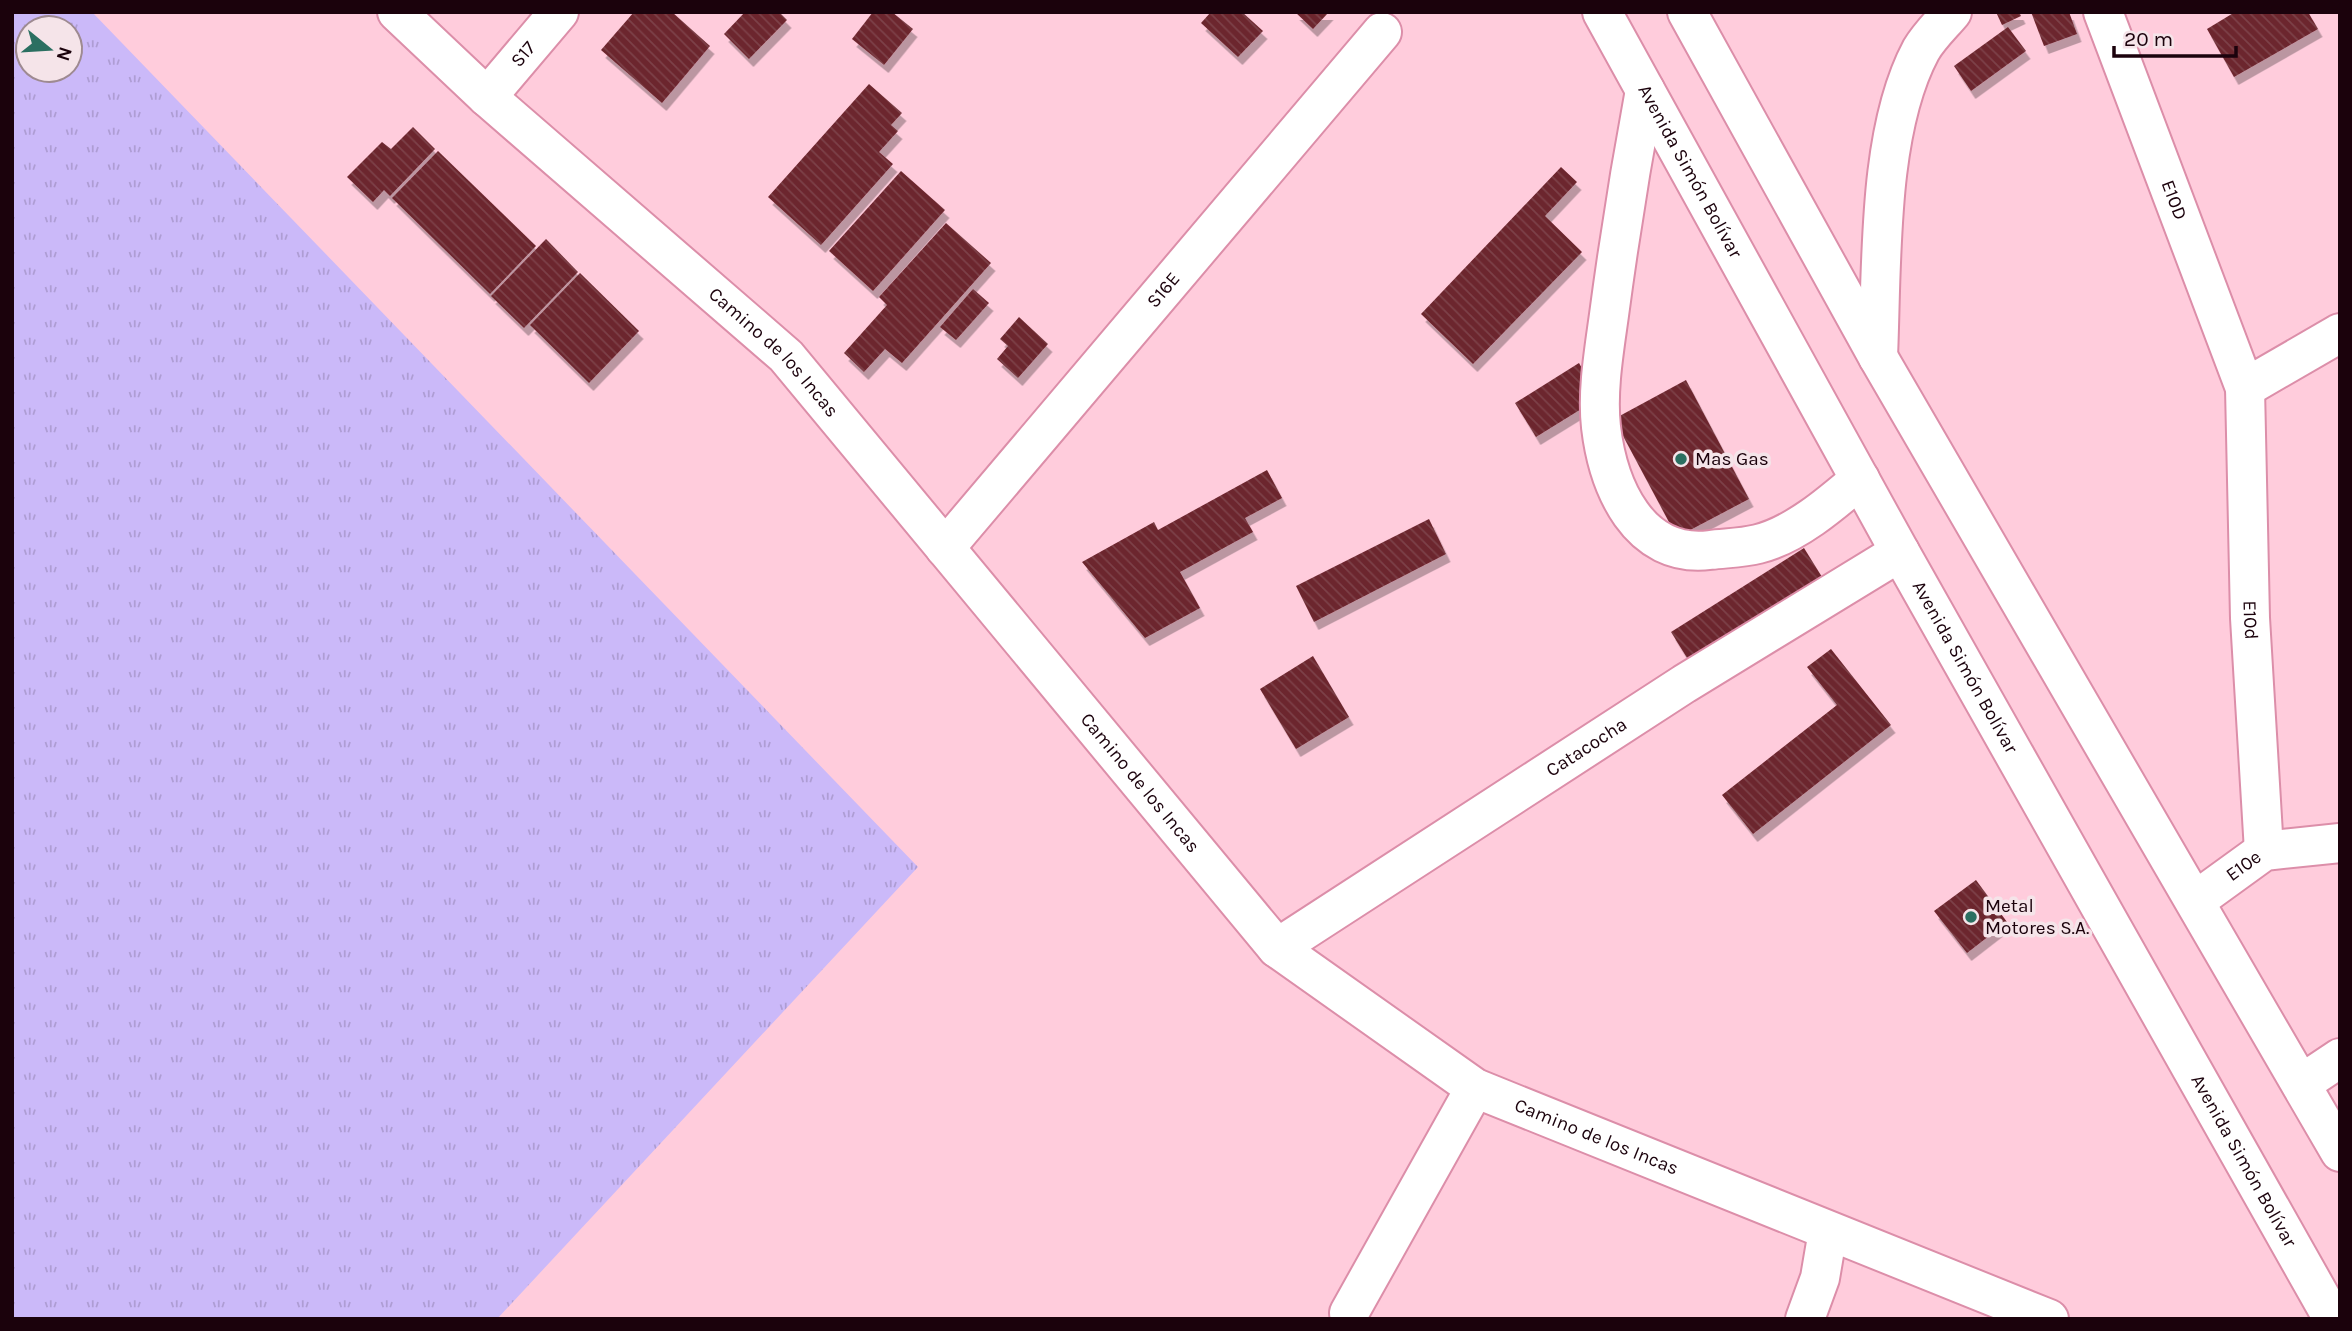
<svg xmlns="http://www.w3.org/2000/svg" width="2352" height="1331" viewBox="0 0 2352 1331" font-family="Karla,sans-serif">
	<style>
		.grass { fill: url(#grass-tufts); fill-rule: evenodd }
		.building { fill: url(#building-back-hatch); filter: url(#shadow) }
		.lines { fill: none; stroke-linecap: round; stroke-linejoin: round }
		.minor-casing { stroke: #dc8ea9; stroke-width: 42 }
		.highway-casing { stroke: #dc8ea9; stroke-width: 42 }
		.minor { stroke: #fff; stroke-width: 38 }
		.highway { stroke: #fff; stroke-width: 38 }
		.poi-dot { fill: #2b6f61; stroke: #f5e4e9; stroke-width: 2.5 }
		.labels { text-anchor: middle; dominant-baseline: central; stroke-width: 7; stroke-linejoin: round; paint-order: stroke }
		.street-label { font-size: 19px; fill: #1b020c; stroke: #f5e4e9 }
		.poi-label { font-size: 19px; fill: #1b020c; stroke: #f5e4e9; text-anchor: start }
	</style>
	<defs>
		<pattern id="grass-tufts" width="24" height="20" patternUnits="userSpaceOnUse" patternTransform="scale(1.75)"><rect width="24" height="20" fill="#cbb9f9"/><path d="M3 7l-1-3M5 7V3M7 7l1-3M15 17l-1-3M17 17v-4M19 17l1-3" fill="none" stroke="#ae9dd4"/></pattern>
		<pattern id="building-back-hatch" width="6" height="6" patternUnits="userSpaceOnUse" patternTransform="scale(1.75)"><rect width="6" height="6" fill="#6c252d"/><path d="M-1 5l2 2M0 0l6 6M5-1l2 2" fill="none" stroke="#7c4148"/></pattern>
		<filter id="shadow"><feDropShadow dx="4.5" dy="8" stdDeviation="0" flood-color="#0004"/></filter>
	</defs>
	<rect width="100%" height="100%" fill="#ffccdc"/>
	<path class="grass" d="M12,12H92L918,867L497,1319H12ZM28,28H70V70H28Z"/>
	<g class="building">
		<polygon points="634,12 672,12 710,46 662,103 601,50"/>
		<polygon points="745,12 779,12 787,20 749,59 724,34"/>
		<polygon points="873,12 892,12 913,29 884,65 852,39"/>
		<polygon points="1211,12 1242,12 1263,31 1238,57 1201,23"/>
		<polygon points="1295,12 1329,12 1313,29"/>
		<polygon points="1996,12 2019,12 2021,16 2002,25"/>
		<polygon points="2031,12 2069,12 2077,34 2044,46"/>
		<polygon points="2235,12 2308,12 2318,29 2234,77 2207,29"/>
		<polygon points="2008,27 2026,51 1971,91 1954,66"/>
		<polygon points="869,84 902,113 891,125 898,131 879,152 893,164 821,245 768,197"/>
		<polygon points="413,127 435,149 390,196 384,190 373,202 347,177 382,142 391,149"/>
		<polygon points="438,151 536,246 490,294 392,198"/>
		<polygon points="1561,167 1577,182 1545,216 1582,252 1473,364 1421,314"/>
		<polygon points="901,171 945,210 873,291 829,251"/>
		<polygon points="946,223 991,263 902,363 885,349 864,372 844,353 887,305 879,297"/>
		<polygon points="546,239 578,272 524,328 491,296"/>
		<polygon points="580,273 639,331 589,383 530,325"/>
		<polygon points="973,289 989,303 956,340 940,327"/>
		<polygon points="1019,317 1048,344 1018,378 997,359 1008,346 1000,339"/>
		<polygon points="1579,363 1599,398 1536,437 1515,403"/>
		<polygon points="1686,380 1749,499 1677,537 1614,419"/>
		<polygon points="1267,470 1282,498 1245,518 1253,532 1180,572 1200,608 1145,638 1082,562 1154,522 1158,530"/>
		<polygon points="1429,519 1446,554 1314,622 1296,586"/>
		<polygon points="1804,548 1822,577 1689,661 1671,632"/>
		<polygon points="1831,649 1891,725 1753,834 1722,795 1837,705 1807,667"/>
		<polygon points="1313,656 1349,717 1296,749 1260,689"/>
		<polygon points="1976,880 2007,922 1967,953 1934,911"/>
	</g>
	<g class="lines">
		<g class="minor-casing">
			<g id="minor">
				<path id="s1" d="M397,12L487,97L786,356L1277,948L1475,1088L2049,1319"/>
				<path id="s2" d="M2103,12L2245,388L2250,618L2264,851"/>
				<path d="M1645,90C1631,165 1619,240 1609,315C1604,351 1597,391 1601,427C1608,486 1638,559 1710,550C1726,548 1742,548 1758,544C1795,535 1832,503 1860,479"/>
				<path id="s3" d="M487,97L559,12"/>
				<path d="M1878,357C1882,265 1877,132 1921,50C1929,36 1942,24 1952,12"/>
				<polyline points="2245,388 2340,333"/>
				<path id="s4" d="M945,548L1382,32"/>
				<path id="s5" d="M2195,901L2264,851L2340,843"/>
				<path id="s6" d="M1277,948L1684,684L1900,552"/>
				<polyline points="2301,1084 2340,1058"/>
				<polyline points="1349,1313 1475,1088"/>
				<polyline points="1805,1319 1820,1278 1828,1231"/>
			</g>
		</g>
		<g class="highway-casing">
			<g id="highway">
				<path id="s7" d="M1602,12L1900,552L2333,1319"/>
				<polyline points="1687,12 1878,357 2340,1152"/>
			</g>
		</g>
		<use href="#minor" class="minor"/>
		<use href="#highway" class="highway"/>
	</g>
	<g class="poi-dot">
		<circle cx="1681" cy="459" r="7"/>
		<circle cx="1971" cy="917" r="7"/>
	</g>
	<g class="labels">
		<g class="street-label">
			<text stroke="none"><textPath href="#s3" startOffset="56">S17</textPath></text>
			<text stroke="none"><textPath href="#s7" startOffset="182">Avenida Simón Bolívar</textPath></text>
			<text stroke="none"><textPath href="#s2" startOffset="201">E10D</textPath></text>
			<text stroke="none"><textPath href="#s4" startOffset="338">S16E</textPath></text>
			<text stroke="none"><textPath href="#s1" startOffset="508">Camino de los Incas</textPath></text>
			<text stroke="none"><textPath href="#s2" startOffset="634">E10d</textPath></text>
			<text stroke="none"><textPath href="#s7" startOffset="749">Avenida Simón Bolívar</textPath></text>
			<text stroke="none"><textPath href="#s6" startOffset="369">Catacocha</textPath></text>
			<text stroke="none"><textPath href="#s1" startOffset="1074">Camino de los Incas</textPath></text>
			<text stroke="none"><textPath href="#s5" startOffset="60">E10e</textPath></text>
			<text stroke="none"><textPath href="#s1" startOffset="1662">Camino de los Incas</textPath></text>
			<text stroke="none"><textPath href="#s7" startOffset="1316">Avenida Simón Bolívar</textPath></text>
		</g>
		<g class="poi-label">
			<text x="1695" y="459">Mas Gas</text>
			<text x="1985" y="906">Metal<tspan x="1985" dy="22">Motores S.A.</tspan></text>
		</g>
	</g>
	<rect width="2352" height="1331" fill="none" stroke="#1b020c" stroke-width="28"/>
	<g transform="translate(49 49) rotate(108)"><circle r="33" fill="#f5e4e9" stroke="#9e8a91" stroke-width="2"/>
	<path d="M0-5L12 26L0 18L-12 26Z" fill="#2b6f61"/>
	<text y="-10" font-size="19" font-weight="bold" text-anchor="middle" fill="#1b020c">N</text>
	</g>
	<path d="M2114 46v10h122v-10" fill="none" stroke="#1b020c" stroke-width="3.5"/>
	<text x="2124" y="46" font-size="21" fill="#1b020c" stroke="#f5e4e9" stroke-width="5" paint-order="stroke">20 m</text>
</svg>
